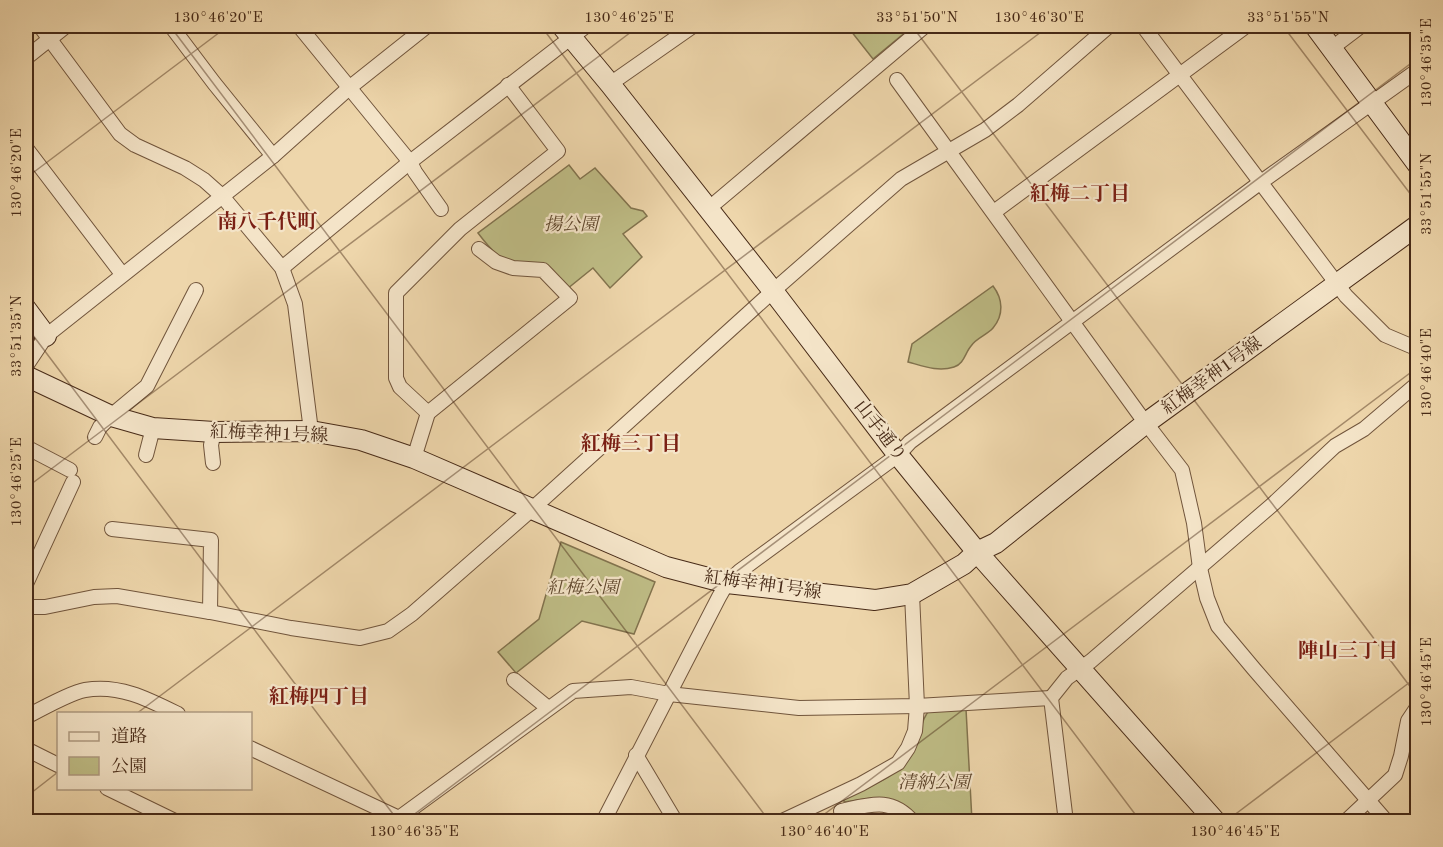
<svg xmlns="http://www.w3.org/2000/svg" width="1443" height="847" viewBox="0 0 1443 847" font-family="'Old Standard TT','Noto Serif JP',serif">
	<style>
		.green { fill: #bebc85; stroke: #82734e; stroke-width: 1.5 }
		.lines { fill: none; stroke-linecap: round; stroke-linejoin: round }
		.street-casing { stroke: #71553c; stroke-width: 16 }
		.secondary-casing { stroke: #472a17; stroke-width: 22 }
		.street { stroke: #f4e4c8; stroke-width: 14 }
		.secondary { stroke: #f4e4c8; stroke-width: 20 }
		.ticks { fill: none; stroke: #472a17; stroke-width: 1.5; stroke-opacity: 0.45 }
		.labels { text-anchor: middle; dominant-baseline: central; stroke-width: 4.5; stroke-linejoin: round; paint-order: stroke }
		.park-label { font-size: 18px; font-style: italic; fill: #5f472d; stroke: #f4e4c8 }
		.street-label { font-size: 18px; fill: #472a17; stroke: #f4e4c8 }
		.neighbourhood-label { font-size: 20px; font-weight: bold; fill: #7a1f14; stroke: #f4e4c8 }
		.neatline { fill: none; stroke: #472a17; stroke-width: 2 }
		.ticks-label { font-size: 15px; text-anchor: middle; fill: #472a17 }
	</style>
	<rect width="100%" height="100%" fill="#eed6ab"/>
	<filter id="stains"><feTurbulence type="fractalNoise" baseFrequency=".00333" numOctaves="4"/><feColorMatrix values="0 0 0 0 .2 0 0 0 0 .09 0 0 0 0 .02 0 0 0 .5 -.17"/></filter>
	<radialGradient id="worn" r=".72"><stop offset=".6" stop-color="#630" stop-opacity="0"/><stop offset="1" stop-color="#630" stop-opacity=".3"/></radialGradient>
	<g class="green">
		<polygon points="847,26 913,26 873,59"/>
		<path d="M569,165L580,179L595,168L631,208L643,211L647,216L623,234L642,257L610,288L593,268L567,289C561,282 554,268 545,264C537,261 530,264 522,263C500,262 490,249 478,233Z"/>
		<path d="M993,286C1003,299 1004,315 993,328C987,335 976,338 971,346C965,353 964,364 954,367C938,372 923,366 908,362L912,344Z"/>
		<polygon points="561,542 655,582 634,634 582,621 516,673 498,652 539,619"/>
		<path d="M966,709L972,821H919L892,801L872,798L844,802V798C871,786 904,775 915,746C919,736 922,717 929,711Z"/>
	</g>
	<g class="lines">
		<g class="street-casing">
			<g id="street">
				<polyline points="40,26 120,134 135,145 185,168 204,180 222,196 282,268 295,304 311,431"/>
				<polyline points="171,26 214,83 273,156"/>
				<polyline points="299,26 410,162 415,172 441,209"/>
				<polyline points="1143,26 1346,296 1385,335 1418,349"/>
				<polyline points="1332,48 1361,26"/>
				<polyline points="26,58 66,26"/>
				<polyline points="897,80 1139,414 1182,470 1194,523 1200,568 1207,598 1218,626 1254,669 1387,822"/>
				<polyline points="610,84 693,26"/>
				<polyline points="26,148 122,274"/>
				<polyline points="708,209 925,26"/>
				<polyline points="994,212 1246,26"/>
				<polyline points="282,268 410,162 586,26"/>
				<polyline points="26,366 46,336 273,156 349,88 427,26"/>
				<polyline points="428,413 400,387 396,378 396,293 460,229 558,151 508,85"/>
				<polyline points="95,437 100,427 111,416 147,386 196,290"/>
				<polyline points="26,447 70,470"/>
				<polyline points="146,455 153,428"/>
				<polyline points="414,458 428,413 570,298 543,270 513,268 496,262 479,249"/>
				<polyline points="213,463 211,445 214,432"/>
				<polyline points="112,529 211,540 210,612"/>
				<polyline points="26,584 73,482"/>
				<polyline points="26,607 45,607 94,597 117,596 210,612 291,628 360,638 388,631 412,614 531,510 773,291 901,179 985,130 1018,105 1109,26"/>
				<polyline points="514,680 548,708"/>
				<path d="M26,717C39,710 72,692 85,690C119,684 148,699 178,714"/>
				<polyline points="250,748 399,818 573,691 631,687 669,694 799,708 917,706 1051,698"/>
				<polyline points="26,749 58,765"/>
				<polyline points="636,755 676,822"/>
				<polyline points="107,788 177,822"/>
				<path d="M841,811C869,805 891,796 913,822"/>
				<polyline points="603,822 719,597 727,583 740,571 898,455 910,442 1261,182 1418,70"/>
				<polyline points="780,822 861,784 898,763 908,748 915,731 917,706 912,594"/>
				<polyline points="1066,822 1051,698 1067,678 1091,661 1272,505 1335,446 1364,429 1418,383"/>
				<polyline points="1345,822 1395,775 1401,756 1408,721 1418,706"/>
			</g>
		</g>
		<g class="secondary-casing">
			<g id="secondary">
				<polyline points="562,26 610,84 773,291 898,455 977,552 1216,822"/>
				<polyline points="1315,26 1418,165"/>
				<polyline points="26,309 46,336"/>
				<polyline points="26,376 111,416 153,428 214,432 311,431 361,440 414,458 666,567 727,583 875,600 912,594 964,564 977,552 996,543 1146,423 1418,225"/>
			</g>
		</g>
		<use href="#street" class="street"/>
		<use href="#secondary" class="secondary"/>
	</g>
	<path class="ticks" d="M170,26L770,822M541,26L1141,822M912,26L1418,697M1283,26L1418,204M26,178L228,26M26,326L399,822M26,488L639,26M136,714L1049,26M26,797L58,772M26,818L28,822M404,822L1418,58M814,822L1418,367M1225,822L1418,676"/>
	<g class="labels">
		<g class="park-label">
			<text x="571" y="225">揚公園</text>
			<text x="583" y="588">紅梅公園</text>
			<text x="934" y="783">清納公園</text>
		</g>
		<g class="street-label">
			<text transform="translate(1212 376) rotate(-36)">紅梅幸神1号線</text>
			<text transform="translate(880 431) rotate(52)">山手通り</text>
			<text transform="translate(269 434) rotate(2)">紅梅幸神1号線</text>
			<text transform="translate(763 585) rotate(8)">紅梅幸神1号線</text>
		</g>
		<g class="neighbourhood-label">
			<text x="1080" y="195">紅梅二丁目</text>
			<text x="267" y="223">南八千代町</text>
			<text x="631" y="445">紅梅三丁目</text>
			<text x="1348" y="652">陣山三丁目</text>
			<text x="319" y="698">紅梅四丁目</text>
		</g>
	</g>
	<rect width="1443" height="847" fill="none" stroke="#eed6ab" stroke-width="66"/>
	<rect x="57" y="712" width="195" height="78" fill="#f4e4c8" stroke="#af9a81" stroke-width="1.5"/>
	<rect x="69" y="732" width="30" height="9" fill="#f4e4c8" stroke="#af9a81" stroke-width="1.5"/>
	<text x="111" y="742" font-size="18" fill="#472a17">道路</text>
	<rect x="69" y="757" width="30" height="18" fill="#bebc85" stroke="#af9a81" stroke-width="1.5"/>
	<text x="111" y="772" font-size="18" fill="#472a17">公園</text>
	<rect x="33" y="33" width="1377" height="781" class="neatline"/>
	<g class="ticks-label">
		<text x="218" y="22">130°46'20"E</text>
		<text x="629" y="22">130°46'25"E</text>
		<text x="917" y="22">33°51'50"N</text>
		<text x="1039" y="22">130°46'30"E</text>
		<text x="1288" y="22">33°51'55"N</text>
		<text transform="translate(1426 63) rotate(-90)" y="5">130°46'35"E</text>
		<text transform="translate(16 173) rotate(-90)" y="5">130°46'20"E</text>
		<text transform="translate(1426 194) rotate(-90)" y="5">33°51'55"N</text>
		<text transform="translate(16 336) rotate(-90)" y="5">33°51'35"N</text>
		<text transform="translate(1426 373) rotate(-90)" y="5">130°46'40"E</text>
		<text transform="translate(16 482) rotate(-90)" y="5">130°46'25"E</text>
		<text transform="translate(1426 682) rotate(-90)" y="5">130°46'45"E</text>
		<text x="414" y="836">130°46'35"E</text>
		<text x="824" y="836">130°46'40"E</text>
		<text x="1235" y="836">130°46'45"E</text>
	</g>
	<rect width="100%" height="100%" filter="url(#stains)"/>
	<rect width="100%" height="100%" fill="url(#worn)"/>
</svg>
